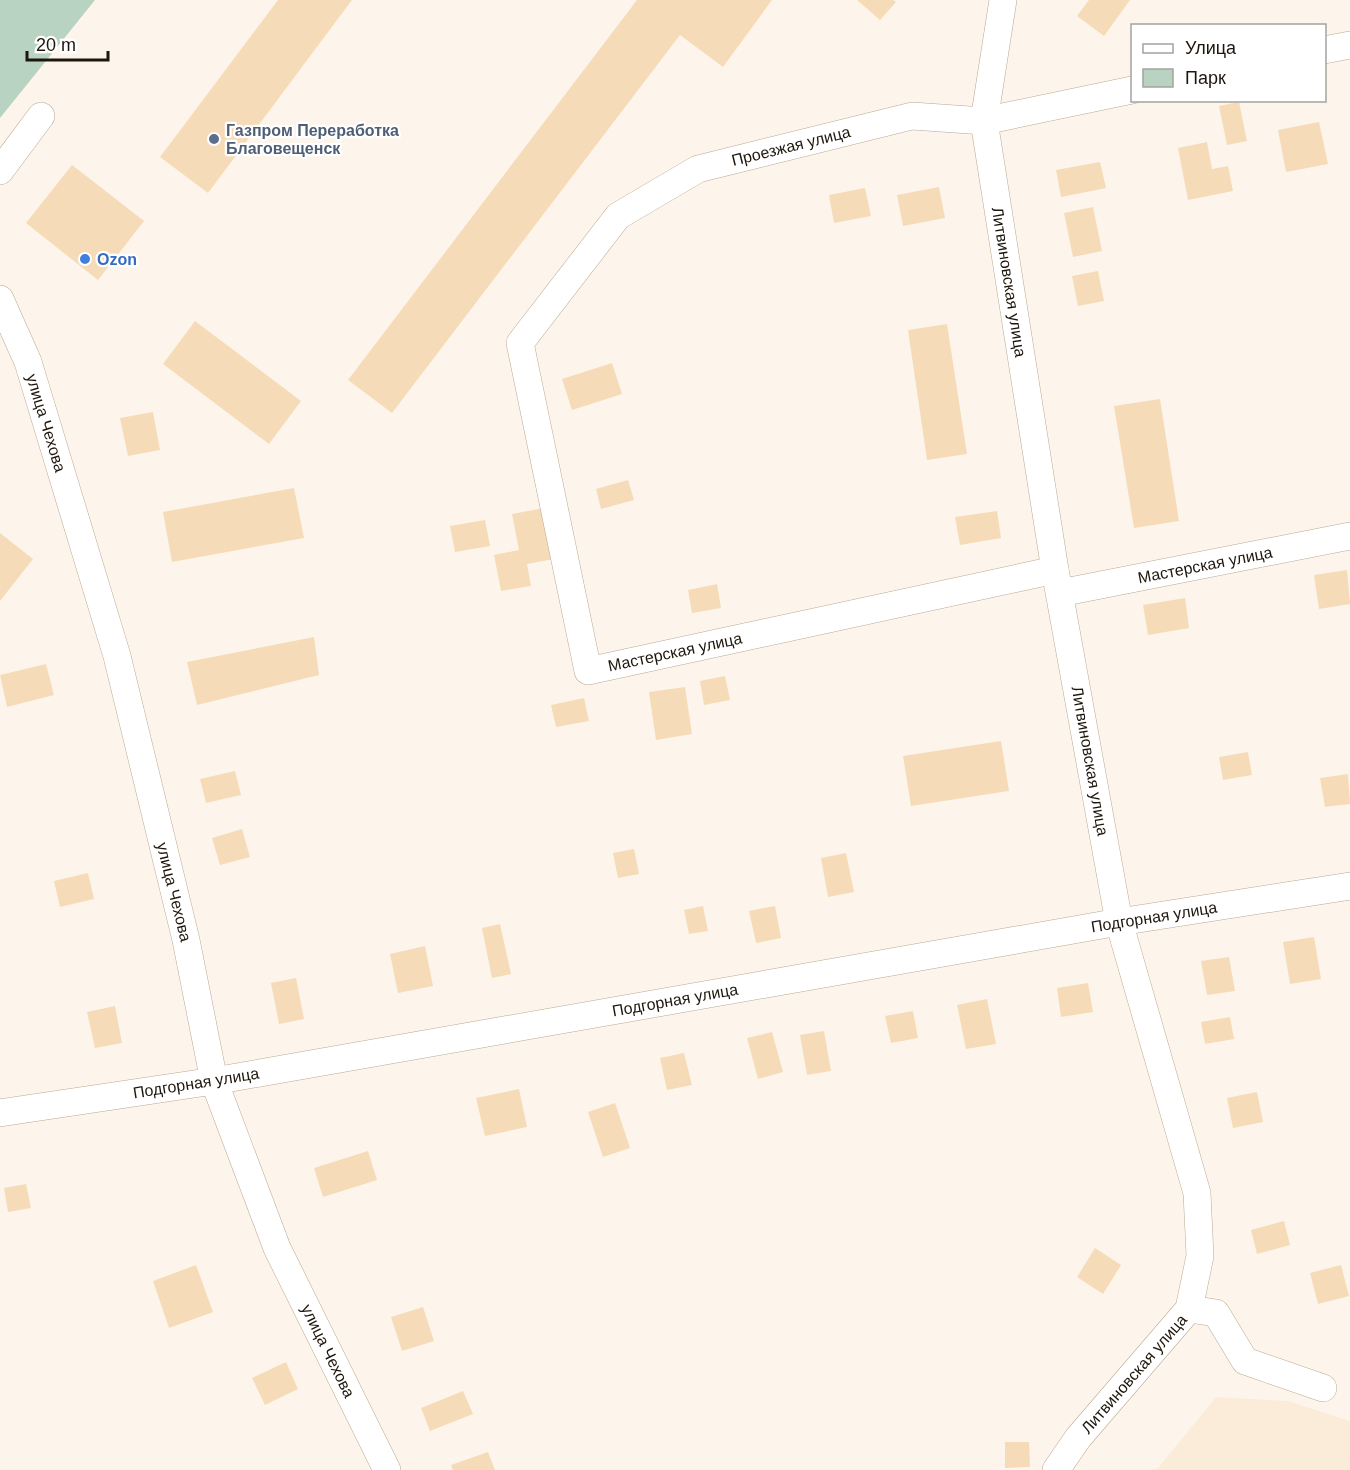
<svg xmlns="http://www.w3.org/2000/svg" width="1350" height="1470" viewBox="0 0 1350 1470" font-family="Helvetica,sans-serif">
	<style>
		.built { fill: #fbecd9 }
		.green { fill: #b8d3c2 }
		.building { fill: #f6dbb8 }
		.lines { fill: none; stroke-linecap: round; stroke-linejoin: round }
		.minor-casing { stroke: #bba890; stroke-width: 28 }
		.minor { stroke: #fff; stroke-width: 27 }
		.service-dot { fill: #5c6f8a; stroke: #fff; stroke-width: 2 }
		.shop-dot { fill: #3f7fe0; stroke: #fff; stroke-width: 2 }
		.labels { text-anchor: middle; dominant-baseline: central; stroke-width: 4.5; stroke-linejoin: round; paint-order: stroke }
		.service-label { font-size: 16px; font-weight: bold; fill: #4e5e75; stroke: #fff; text-anchor: start }
		.street-label { font-size: 16px; fill: #1d160d; stroke: #fff }
		.shop-label { font-size: 16px; font-weight: bold; fill: #366cbe; stroke: #fff; text-anchor: start }
	</style>
	<rect width="100%" height="100%" fill="#fdf5eb"/>
	<polygon class="built" points="1216,1397 1288,1401 1350,1421 1350,1470 1150,1470 1158,1468"/>
	<polygon class="green" points="0,0 95,0 0,118"/>
	<g class="building">
		<polygon points="278,0 352,0 208,193 160,157"/>
		<polygon points="637,0 772,0 723,67 680,35 392,413 348,380"/>
		<polygon points="857,0 893,0 896,2 880,20"/>
		<polygon points="1089,0 1130,0 1104,36 1077,16"/>
		<polygon points="1239,102 1247,141 1227,145 1219,106"/>
		<polygon points="1319,122 1328,164 1286,172 1278,130"/>
		<polygon points="1207,142 1212,169 1228,166 1233,191 1188,200 1178,148"/>
		<polygon points="1100,162 1106,188 1061,197 1056,170"/>
		<polygon points="72,165 144,221 98,280 26,223"/>
		<polygon points="939,187 945,218 903,226 897,195"/>
		<polygon points="865,188 871,216 834,223 829,195"/>
		<polygon points="1093,207 1102,251 1073,257 1064,213"/>
		<polygon points="1098,271 1104,301 1078,306 1072,276"/>
		<polygon points="195,321 301,401 269,444 163,364"/>
		<polygon points="947,324 967,454 927,460 908,330"/>
		<polygon points="612,363 622,394 572,410 562,379"/>
		<polygon points="1160,399 1179,521 1134,528 1114,406"/>
		<polygon points="153,412 160,450 128,456 120,418"/>
		<polygon points="628,480 634,500 601,509 596,489"/>
		<polygon points="294,488 304,538 172,562 163,512"/>
		<polygon points="544,508 554,559 527,564 531,586 501,591 494,555 519,550 512,514"/>
		<polygon points="997,511 1001,538 960,545 955,517"/>
		<polygon points="485,520 490,546 455,552 450,526"/>
		<polygon points="0,533 33,559 0,601"/>
		<polygon points="1347,570 1350,604 1319,609 1314,575"/>
		<polygon points="717,584 721,608 692,613 688,590"/>
		<polygon points="1185,598 1189,628 1148,635 1143,605"/>
		<polygon points="314,637 319,675 197,705 187,662"/>
		<polygon points="46,664 54,695 7,707 0,675"/>
		<polygon points="725,676 730,700 704,705 700,681"/>
		<polygon points="685,687 692,734 656,740 649,692"/>
		<polygon points="584,698 589,721 556,727 551,705"/>
		<polygon points="1001,741 1009,791 911,806 903,756"/>
		<polygon points="1248,752 1252,775 1223,780 1219,757"/>
		<polygon points="235,771 241,795 206,803 200,779"/>
		<polygon points="1348,774 1350,804 1325,807 1320,778"/>
		<polygon points="242,829 250,857 220,865 212,838"/>
		<polygon points="634,849 639,874 618,878 613,853"/>
		<polygon points="846,853 854,892 828,897 821,858"/>
		<polygon points="88,873 94,899 60,907 54,881"/>
		<polygon points="703,906 708,931 689,934 684,910"/>
		<polygon points="775,906 781,938 756,943 749,911"/>
		<polygon points="500,924 511,974 492,978 482,928"/>
		<polygon points="1314,937 1321,979 1290,984 1283,942"/>
		<polygon points="425,946 433,986 398,993 390,954"/>
		<polygon points="1229,957 1235,991 1207,995 1201,961"/>
		<polygon points="296,978 304,1019 279,1024 271,983"/>
		<polygon points="1088,983 1093,1012 1061,1017 1057,988"/>
		<polygon points="987,999 996,1044 966,1049 957,1005"/>
		<polygon points="115,1006 122,1043 95,1048 87,1012"/>
		<polygon points="913,1011 918,1038 891,1043 885,1016"/>
		<polygon points="1230,1017 1234,1039 1205,1044 1201,1022"/>
		<polygon points="824,1031 831,1071 807,1075 800,1035"/>
		<polygon points="772,1032 783,1072 758,1079 747,1038"/>
		<polygon points="684,1053 692,1085 667,1090 660,1058"/>
		<polygon points="519,1089 527,1127 485,1136 476,1098"/>
		<polygon points="1257,1092 1263,1122 1233,1128 1227,1098"/>
		<polygon points="615,1103 630,1148 603,1157 588,1112"/>
		<polygon points="368,1151 377,1180 323,1197 314,1168"/>
		<polygon points="26,1184 31,1208 8,1212 4,1188"/>
		<polygon points="1284,1221 1290,1245 1257,1254 1251,1230"/>
		<polygon points="1095,1248 1121,1265 1103,1294 1077,1277"/>
		<polygon points="196,1265 213,1312 169,1328 153,1281"/>
		<polygon points="1341,1265 1349,1296 1318,1304 1310,1273"/>
		<polygon points="423,1307 434,1341 402,1351 391,1317"/>
		<polygon points="286,1362 298,1389 265,1405 252,1378"/>
		<polygon points="463,1391 473,1414 430,1431 421,1408"/>
		<polygon points="1005,1442 1029,1442 1030,1467 1005,1468"/>
		<polygon points="488,1452 495,1470 453,1470 451,1465"/>
	</g>
	<g class="lines">
		<g class="minor-casing">
			<g id="minor">
				<polyline points="1003,0 984,121 1055,570 1119,922 1197,1193 1200,1256 1189,1309 1078,1438 1056,1470"/>
				<polyline points="1324,50 1350,45"/>
				<polyline points="0,171 41,116"/>
				<polyline points="0,299 28,362 117,656 186,940 214,1081 277,1248 387,1470"/>
				<polyline points="1055,570 588,671 520,343 618,216 698,169 912,116 984,121 1132,90"/>
				<polyline points="1060,593 1350,536"/>
				<polyline points="0,1113 214,1081 1119,922 1350,886"/>
				<polyline points="1189,1309 1216,1313 1245,1361 1323,1388"/>
			</g>
		</g>
		<use href="#minor" class="minor"/>
	</g>
	<circle class="service-dot" cx="214" cy="139" r="6"/>
	<circle class="shop-dot" cx="85" cy="259" r="6"/>
	<g class="labels">
		<g class="service-label">
			<text x="226" y="130">Газпром Переработка<tspan x="226" dy="18">Благовещенск</tspan></text>
		</g>
		<g class="street-label">
			<text transform="translate(791 146) rotate(-14)">Проезжая улица</text>
			<text transform="translate(1009 282) rotate(81)">Литвиновская улица</text>
			<text transform="translate(46 423) rotate(73)">улица Чехова</text>
			<text transform="translate(1205 565) rotate(-11)">Мастерская улица</text>
			<text transform="translate(675 652) rotate(-12)">Мастерская улица</text>
			<text transform="translate(1090 761) rotate(80)">Литвиновская улица</text>
			<text transform="translate(174 892) rotate(76)">улица Чехова</text>
			<text transform="translate(1154 917) rotate(-9)">Подгорная улица</text>
			<text transform="translate(675 1000) rotate(-10)">Подгорная улица</text>
			<text transform="translate(196 1083) rotate(-9)">Подгорная улица</text>
			<text transform="translate(328 1351) rotate(64)">улица Чехова</text>
			<text transform="translate(1134 1374) rotate(-49)">Литвиновская улица</text>
		</g>
		<g class="shop-label">
			<text x="97" y="259">Ozon</text>
		</g>
	</g>
	<rect x="1131" y="24" width="195" height="78" fill="#ffffff" stroke="#a5a29e" stroke-width="1.5"/>
	<rect x="1143" y="44" width="30" height="9" fill="#ffffff" stroke="#a5a29e" stroke-width="1.5"/>
	<text x="1185" y="54" font-size="18" fill="#1d160d">Улица</text>
	<rect x="1143" y="69" width="30" height="18" fill="#b8d3c2" stroke="#a5a29e" stroke-width="1.5"/>
	<text x="1185" y="84" font-size="18" fill="#1d160d">Парк</text>
	<path d="M27 51v9h81v-9" fill="none" stroke="#1d160d" stroke-width="3"/>
	<text x="36" y="51" font-size="18" fill="#1d160d" stroke="#ffffff" stroke-width="4.5" paint-order="stroke">20 m</text>
</svg>
